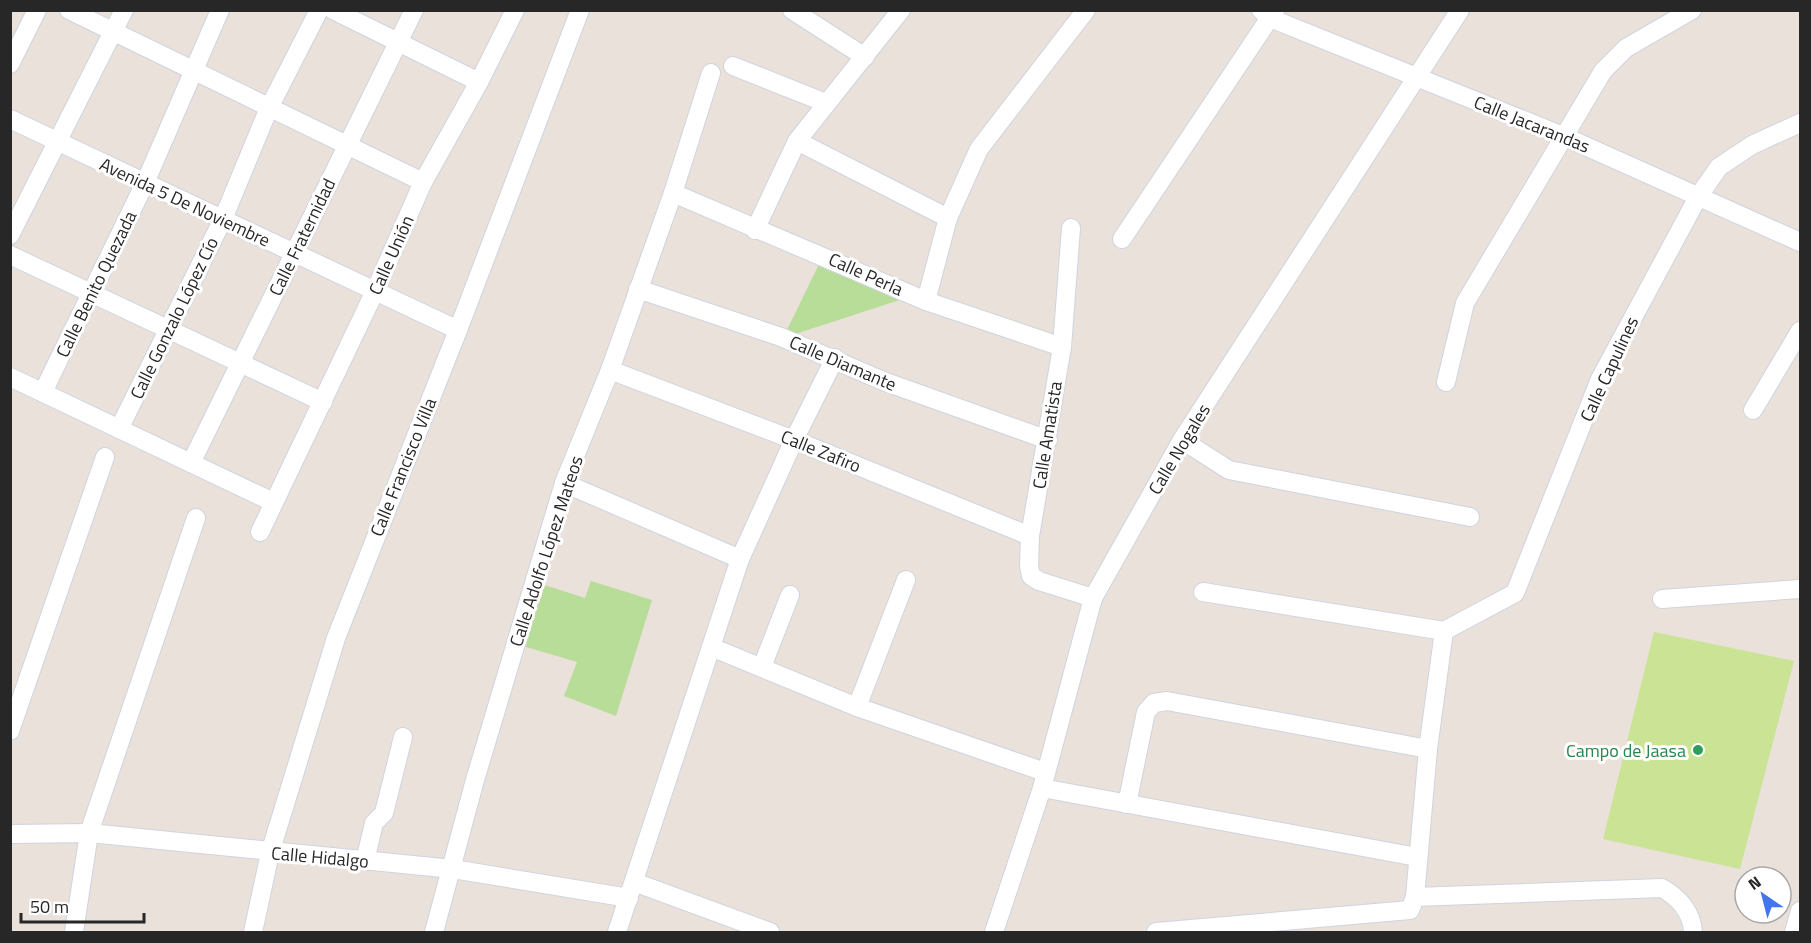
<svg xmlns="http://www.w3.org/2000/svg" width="1811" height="943" viewBox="0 0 1811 943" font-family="'Titillium Web',sans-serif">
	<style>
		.green { fill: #b8dd99 }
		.pitch { fill: #cbe395 }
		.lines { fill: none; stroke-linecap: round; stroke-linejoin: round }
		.street-casing { stroke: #cfd4e0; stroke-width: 20 }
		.street { stroke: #fff; stroke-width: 18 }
		.leisure-dot { fill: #2e9e5b; stroke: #fff; stroke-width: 2 }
		.labels { text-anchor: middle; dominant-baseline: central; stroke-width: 6; stroke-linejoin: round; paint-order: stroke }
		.street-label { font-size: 18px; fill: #272727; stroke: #fff }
		.leisure-label { font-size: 18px; fill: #27864d; stroke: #fff; text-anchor: end }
	</style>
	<rect width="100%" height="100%" fill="#e9e1da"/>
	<g class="green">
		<polygon points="823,256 912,296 783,338"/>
		<polygon points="591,581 652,600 616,716 564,696 577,662 516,644 535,582 585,598"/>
	</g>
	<polygon class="pitch" points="1654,632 1794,661 1740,869 1603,839"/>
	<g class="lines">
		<g class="street-casing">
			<g id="street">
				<polyline points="69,10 423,182"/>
				<polyline points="333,10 479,82"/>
				<polyline points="792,10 865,57"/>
				<polyline points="1261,10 1270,18 1563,136 1800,242"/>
				<polyline points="10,64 37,10"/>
				<polyline points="733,66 826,103"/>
				<polyline points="10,119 458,330"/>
				<polyline points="797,141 948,218"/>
				<polyline points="673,193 926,301 1062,347"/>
				<polyline points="1071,228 1062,347 1030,536 1029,566 1031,576 1039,581 1093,598"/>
				<polyline points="755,230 797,141 901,10"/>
				<polyline points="10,235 124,10"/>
				<polyline points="1122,239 1275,10"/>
				<polyline points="10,255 323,402"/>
				<polyline points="638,289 781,337 883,381 1048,440"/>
				<polyline points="926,301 948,218 979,149 1086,10"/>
				<polyline points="610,370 794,440 1030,536"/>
				<polyline points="10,377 273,502"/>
				<polyline points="1446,382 1465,303 1603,71 1626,48 1692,10"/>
				<polyline points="43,392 145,183 220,10"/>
				<polyline points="1753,410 1800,331"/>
				<polyline points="119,429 223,219 269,108 319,10"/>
				<polyline points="1182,440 1229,470 1470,517"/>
				<polyline points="191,463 414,10"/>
				<polyline points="564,483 740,559"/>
				<polyline points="260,532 375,291 423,182 479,82 515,10"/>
				<polyline points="1203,592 1444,631"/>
				<polyline points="1662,599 1800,589"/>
				<polyline points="1444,631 1515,593 1600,379 1698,197 1719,167 1752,145 1800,123"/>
				<polyline points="711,647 857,707 1045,772"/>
				<polyline points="762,667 790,595"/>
				<polyline points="857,707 906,580"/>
				<polyline points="10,731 105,457"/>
				<polyline points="1042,788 1417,857"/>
				<polyline points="1127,804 1146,712 1154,703 1167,701 1428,749"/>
				<polyline points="10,834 89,833 453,869 629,898"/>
				<polyline points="365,861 374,823 384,813 403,737"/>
				<polyline points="634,882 770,932"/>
				<path d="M1415,897L1662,888C1678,897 1692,912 1693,932"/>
				<polyline points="74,932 89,833 196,518"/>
				<polyline points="253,932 270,853 336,638 458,330 580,10"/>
				<polyline points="434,932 475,780 564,483 610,370 673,193 711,73"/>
				<polyline points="617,932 740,559 794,440 835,358"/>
				<polyline points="994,932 1042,788 1093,598 1182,440 1460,10"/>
				<polyline points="1156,932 1410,910 1415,897 1428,749 1444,631"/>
				<polyline points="1794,932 1800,911"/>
			</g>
		</g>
		<use href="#street" class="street"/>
	</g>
	<circle class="leisure-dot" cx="1698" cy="750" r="6"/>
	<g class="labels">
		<g class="street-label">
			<text transform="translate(1532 124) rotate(22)">Calle Jacarandas</text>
			<text transform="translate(185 202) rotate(25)">Avenida 5 De Noviembre</text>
			<text transform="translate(302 237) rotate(-64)">Calle Fraternidad</text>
			<text transform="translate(391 255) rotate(-66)">Calle Unión</text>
			<text transform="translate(866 274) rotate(24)">Calle Perla</text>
			<text transform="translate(96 284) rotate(-64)">Calle Benito Quezada</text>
			<text transform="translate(174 318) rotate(-64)">Calle Gonzalo López Cío</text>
			<text transform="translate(843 363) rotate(23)">Calle Diamante</text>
			<text transform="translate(1609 369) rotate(-65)">Calle Capulines</text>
			<text transform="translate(1047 435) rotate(-81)">Calle Amatista</text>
			<text transform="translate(1179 449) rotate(-59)">Calle Nogales</text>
			<text transform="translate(821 451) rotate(22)">Calle Zafiro</text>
			<text transform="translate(403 467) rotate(-68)">Calle Francisco Villa</text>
			<text transform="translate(546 551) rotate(-72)">Calle Adolfo López Mateos</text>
			<text transform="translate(320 857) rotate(5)">Calle Hidalgo</text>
		</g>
		<g class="leisure-label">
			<text x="1686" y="750">Campo de Jaasa</text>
		</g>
	</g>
	<rect width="1811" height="943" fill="none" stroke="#272727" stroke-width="24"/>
	<g transform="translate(1763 895) rotate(325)"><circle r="28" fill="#ffffff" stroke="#a9a9a9" stroke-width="1.5"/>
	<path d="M0-4.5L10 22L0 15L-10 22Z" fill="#4376ed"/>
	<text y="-9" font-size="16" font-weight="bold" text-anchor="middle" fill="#272727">N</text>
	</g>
	<path d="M21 913v9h123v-9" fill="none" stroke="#272727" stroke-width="3"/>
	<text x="30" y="913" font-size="18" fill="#272727" stroke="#ffffff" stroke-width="4.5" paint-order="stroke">50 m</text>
</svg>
